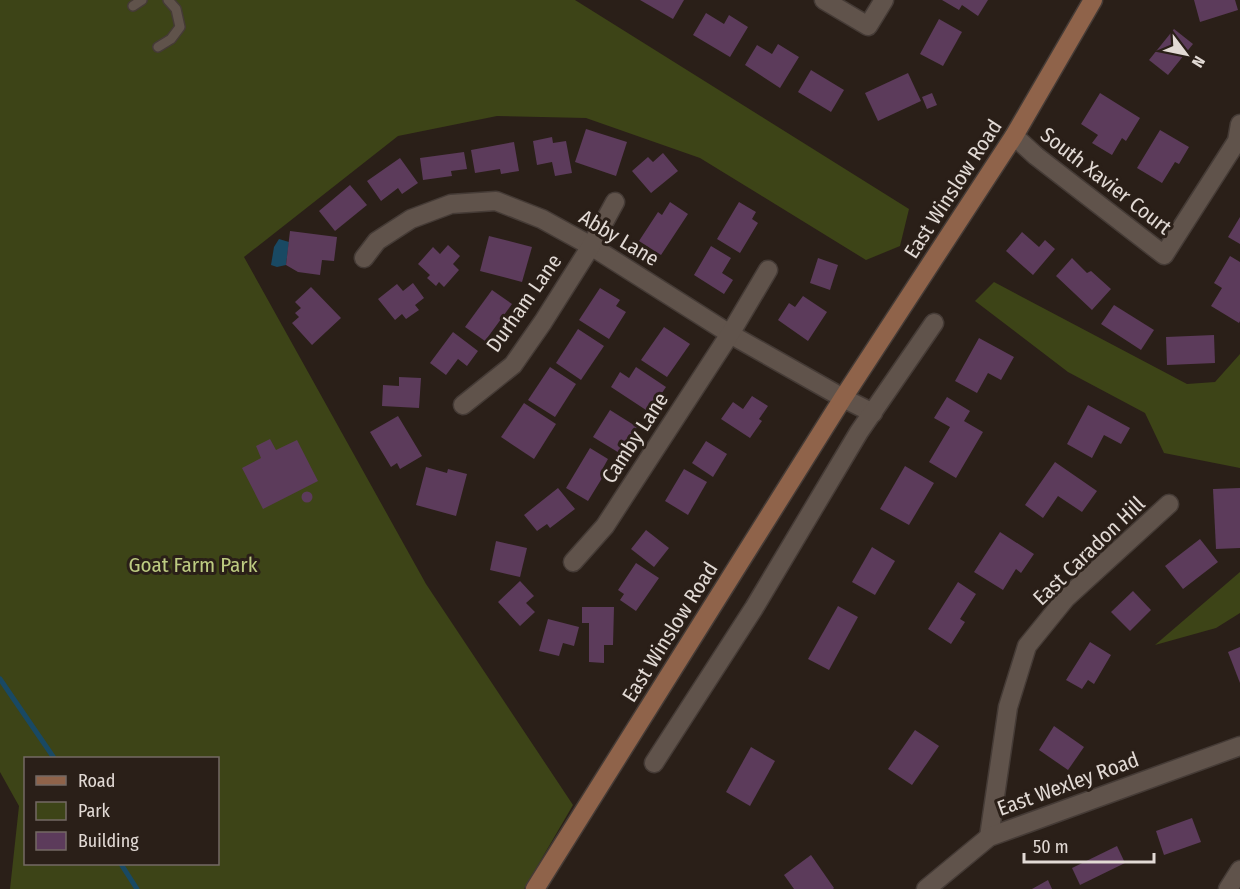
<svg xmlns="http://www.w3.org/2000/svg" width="1240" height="889" viewBox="0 0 1240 889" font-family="'Fira Sans Condensed',sans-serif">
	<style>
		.green { fill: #3d4417; fill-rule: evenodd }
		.water { fill: #194963 }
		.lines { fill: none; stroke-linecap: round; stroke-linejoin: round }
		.stream { stroke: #194963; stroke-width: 5 }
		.building { fill: #5c3b5b }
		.lane-casing { stroke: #453b36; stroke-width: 12 }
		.street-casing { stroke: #453b36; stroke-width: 21 }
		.secondary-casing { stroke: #453b36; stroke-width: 21 }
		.lane { stroke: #60534b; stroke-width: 9 }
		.street { stroke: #60534b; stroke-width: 18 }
		.secondary { stroke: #8f634a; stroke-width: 18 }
		.labels { text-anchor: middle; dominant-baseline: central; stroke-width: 6; stroke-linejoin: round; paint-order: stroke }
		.street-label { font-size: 21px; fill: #e2dad5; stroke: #2a1f18 }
		.park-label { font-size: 21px; fill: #bdcb81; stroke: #2a1f18 }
	</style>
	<rect width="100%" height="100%" fill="#2a1f18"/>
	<g class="green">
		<path d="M0,0H575L909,209L900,246L866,260L700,158L586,118L497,116L398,136L244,257L426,584L573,805L524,889H10L19,806L0,772ZM26,758H218V864H26Z"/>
		<polygon points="994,282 1187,384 1215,382 1240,354 1240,468 1164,453 1145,413 1068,372 975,301"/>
		<polygon points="1240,572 1240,613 1216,628 1155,645"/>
	</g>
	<polygon class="water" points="279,239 289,242 286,265 277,267 271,265 274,247"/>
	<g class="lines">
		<g class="stream">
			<polyline points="0,679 54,758"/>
			<polyline points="121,864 137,889"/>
		</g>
	</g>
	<g class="building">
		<polygon points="640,0 684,0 673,19"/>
		<polygon points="942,0 988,0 978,16 962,5 959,10"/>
		<polygon points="1194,0 1235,0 1238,10 1200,22"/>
		<polygon points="706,13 724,24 729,15 748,27 730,57 693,35"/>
		<polygon points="939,19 962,32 943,66 920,54"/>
		<polygon points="1174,29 1193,44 1168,75 1149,60"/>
		<polygon points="778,44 799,57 780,88 745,65 757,45 772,54"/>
		<polygon points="811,70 844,90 831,112 798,92"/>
		<polygon points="908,73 921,101 878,121 865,93"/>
		<polygon points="932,93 937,105 927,109 922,97"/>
		<polygon points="1100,93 1140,118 1126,141 1122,138 1112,155 1092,143 1098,135 1081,124"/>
		<polygon points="586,129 627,142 616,176 575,162"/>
		<polygon points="1160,130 1189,147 1179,164 1175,162 1162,183 1137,168"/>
		<polygon points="552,137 553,143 566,141 572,173 555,176 552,162 537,165 533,141"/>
		<polygon points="514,142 519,171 501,174 500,169 475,173 471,150"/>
		<polygon points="464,152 467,169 451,171 452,176 423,180 420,158"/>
		<polygon points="663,153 678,171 651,193 632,171 648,157 653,162"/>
		<polygon points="400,158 418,183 402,194 398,188 381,201 367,181"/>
		<polygon points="350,185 367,205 335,231 319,211"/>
		<polygon points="670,202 688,214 661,255 639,241 658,212 662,215"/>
		<polygon points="739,202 756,212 752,219 758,223 740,253 717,239"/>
		<polygon points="1240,217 1240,244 1228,237"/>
		<polygon points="290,231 337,237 334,261 322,260 320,275 298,272 286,265"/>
		<polygon points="1022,232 1039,247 1045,240 1055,249 1033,275 1006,251"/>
		<polygon points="489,236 532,247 522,282 480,271"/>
		<polygon points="448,245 460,256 453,264 459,270 444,287 439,282 436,286 427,278 430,275 418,264 433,247 440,254"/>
		<polygon points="711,246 731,258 722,273 733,280 724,294 694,275"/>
		<polygon points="1230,256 1240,262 1240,321 1239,323 1211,306 1222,288 1214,283"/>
		<polygon points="818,258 838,265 830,290 810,283"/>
		<polygon points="1072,258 1087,273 1091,271 1111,289 1092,310 1056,276"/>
		<polygon points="413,283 424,298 415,305 419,310 406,319 402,314 395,320 378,299 397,284 403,291"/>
		<polygon points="311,287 341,318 312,345 292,323 299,317 295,313 301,308 295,302"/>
		<polygon points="600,288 620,300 616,306 626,312 609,339 579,320"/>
		<polygon points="492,290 512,304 485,341 465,327"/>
		<polygon points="803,296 827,312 808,341 778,320 789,303 795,307"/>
		<polygon points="1114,305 1154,330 1141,350 1101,324"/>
		<polygon points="664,327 690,344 667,377 641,360"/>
		<polygon points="578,329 604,346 581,380 556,363"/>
		<polygon points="453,332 478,351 467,366 458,359 446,375 430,363"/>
		<polygon points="1214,335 1215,363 1167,365 1166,337"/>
		<polygon points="979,338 1014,357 1001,380 988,373 977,393 955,381"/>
		<polygon points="550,367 576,384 555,417 528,400"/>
		<polygon points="636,367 666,387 649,412 611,387 620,372 629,378"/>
		<polygon points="399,377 421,378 419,408 382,406 383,385 399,386"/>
		<polygon points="752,396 768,406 759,419 762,421 750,438 721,419 733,402 743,409"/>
		<polygon points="947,397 970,411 964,421 983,432 956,478 929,462 950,427 934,418"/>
		<polygon points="524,403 556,424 534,459 501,437"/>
		<polygon points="1088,405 1130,428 1121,444 1104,435 1092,458 1067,444"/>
		<polygon points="610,410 637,427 621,454 593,437"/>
		<polygon points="398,416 422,456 400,469 397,463 391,467 370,432"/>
		<polygon points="270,439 276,450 297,440 318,481 263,509 242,468 261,458 256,446"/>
		<polygon points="706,441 727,454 713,477 692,463"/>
		<polygon points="590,448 608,459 603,468 607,470 588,501 566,488"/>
		<polygon points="1055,462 1097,491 1082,512 1058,496 1043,518 1025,505"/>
		<polygon points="905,466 934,483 909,525 880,509"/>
		<polygon points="426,467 447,473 448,469 467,474 456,516 416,505"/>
		<polygon points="684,469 707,482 688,515 665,501"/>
		<polygon points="558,488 575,509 550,528 547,524 537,531 524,515"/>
		<polygon points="1240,488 1240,548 1216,549 1213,489"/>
		<circle cx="307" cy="497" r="5.5"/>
		<polygon points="646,530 669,548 654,567 631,549"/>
		<polygon points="1000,532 1034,554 1021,573 1016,569 1003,590 974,572"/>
		<polygon points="1200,539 1218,562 1183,589 1165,566"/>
		<polygon points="496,541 527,548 520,577 490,570"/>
		<polygon points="872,547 895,561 875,595 852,582"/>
		<polygon points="636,563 659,578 636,611 620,600 624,594 618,590"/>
		<polygon points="520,581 534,596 526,603 535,612 520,626 498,602"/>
		<polygon points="958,582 976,594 960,619 965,622 951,644 928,629"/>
		<polygon points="1133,591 1151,610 1130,631 1111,612"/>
		<polygon points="838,606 858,617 829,670 808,659"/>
		<polygon points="582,607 614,607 613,645 604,645 604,663 589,662 589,623 582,623"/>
		<polygon points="548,619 579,627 574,646 563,643 559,656 539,651"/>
		<polygon points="1090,642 1111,655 1094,684 1088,680 1082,689 1066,680"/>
		<polygon points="1240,647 1240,683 1228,652"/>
		<polygon points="1054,726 1084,747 1068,770 1039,750"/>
		<polygon points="915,730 939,746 912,785 888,769"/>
		<polygon points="751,747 775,761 750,806 726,792"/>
		<polygon points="1192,818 1201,842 1164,855 1156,831"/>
		<polygon points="1117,846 1125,863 1080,885 1072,868"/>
		<polygon points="811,855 834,888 833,889 794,889 784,875"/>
		<polygon points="1048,880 1052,889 1032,889"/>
	</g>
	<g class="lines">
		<g class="lane-casing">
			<g id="lane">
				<polyline points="133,6 142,0"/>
				<polyline points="158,47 171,39 180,27 176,9 168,0"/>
			</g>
		</g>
		<g class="street-casing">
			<g id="street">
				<polyline points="824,0 868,26 884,0"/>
				<polyline points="1014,136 1036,156 1164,255 1237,141 1240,124"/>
				<polyline points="364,258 377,241 411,219 451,204 496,201 542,219 591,246 730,334 843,398 873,413"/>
				<polyline points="463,405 513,365 543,322 591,246 615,202"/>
				<polyline points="573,562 605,526 730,334 768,270"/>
				<polyline points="654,763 754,608 859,432 934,323"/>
				<polyline points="989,837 1008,707 1027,646 1066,598 1169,504"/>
				<polyline points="926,889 989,837 1240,746"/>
				<polyline points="1228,889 1240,870"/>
			</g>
		</g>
		<g class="secondary-casing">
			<polyline id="secondary" points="535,889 843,398 1014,136 1093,0"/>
		</g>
		<use href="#lane" class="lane"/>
		<use href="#street" class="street"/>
		<use href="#secondary" class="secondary"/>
	</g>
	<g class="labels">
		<g class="street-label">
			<text transform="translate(1106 181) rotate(38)">South Xavier Court</text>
			<text transform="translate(953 189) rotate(-57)">East Winslow Road</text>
			<text transform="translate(619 238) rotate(31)">Abby Lane</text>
			<text transform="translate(524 303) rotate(-55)">Durham Lane</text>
			<text transform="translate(635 438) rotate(-57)">Camby Lane</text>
			<text transform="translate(1089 551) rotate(-44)">East Caradon Hill</text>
			<text transform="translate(670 632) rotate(-58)">East Winslow Road</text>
			<text transform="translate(1068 784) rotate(-20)">East Wexley Road</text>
		</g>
		<g class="park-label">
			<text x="193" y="565">Goat Farm Park</text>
		</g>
	</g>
	<rect x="24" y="757" width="195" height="108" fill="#2a1f18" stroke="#746a64" stroke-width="1.5"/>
	<rect x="36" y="776" width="30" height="9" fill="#8f634a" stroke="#746a64" stroke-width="1.5"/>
	<text x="78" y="787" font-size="18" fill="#e2dad5">Road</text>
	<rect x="36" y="802" width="30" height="18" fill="#3d4417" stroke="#746a64" stroke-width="1.5"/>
	<text x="78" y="817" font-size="18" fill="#e2dad5">Park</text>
	<rect x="36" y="832" width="30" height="18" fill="#5c3b5b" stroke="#746a64" stroke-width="1.5"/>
	<text x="78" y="847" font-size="18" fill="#e2dad5">Building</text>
	<g transform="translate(1186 54) rotate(122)" stroke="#2a1f18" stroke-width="4.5" paint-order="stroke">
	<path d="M0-4.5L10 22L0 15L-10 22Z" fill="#e2dad5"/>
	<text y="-9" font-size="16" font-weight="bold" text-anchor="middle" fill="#e2dad5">N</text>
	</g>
	<path d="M1024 853v9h130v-9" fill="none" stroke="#e2dad5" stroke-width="3"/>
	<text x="1033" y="853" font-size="18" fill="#e2dad5" stroke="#2a1f18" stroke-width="4.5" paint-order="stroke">50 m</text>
</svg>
